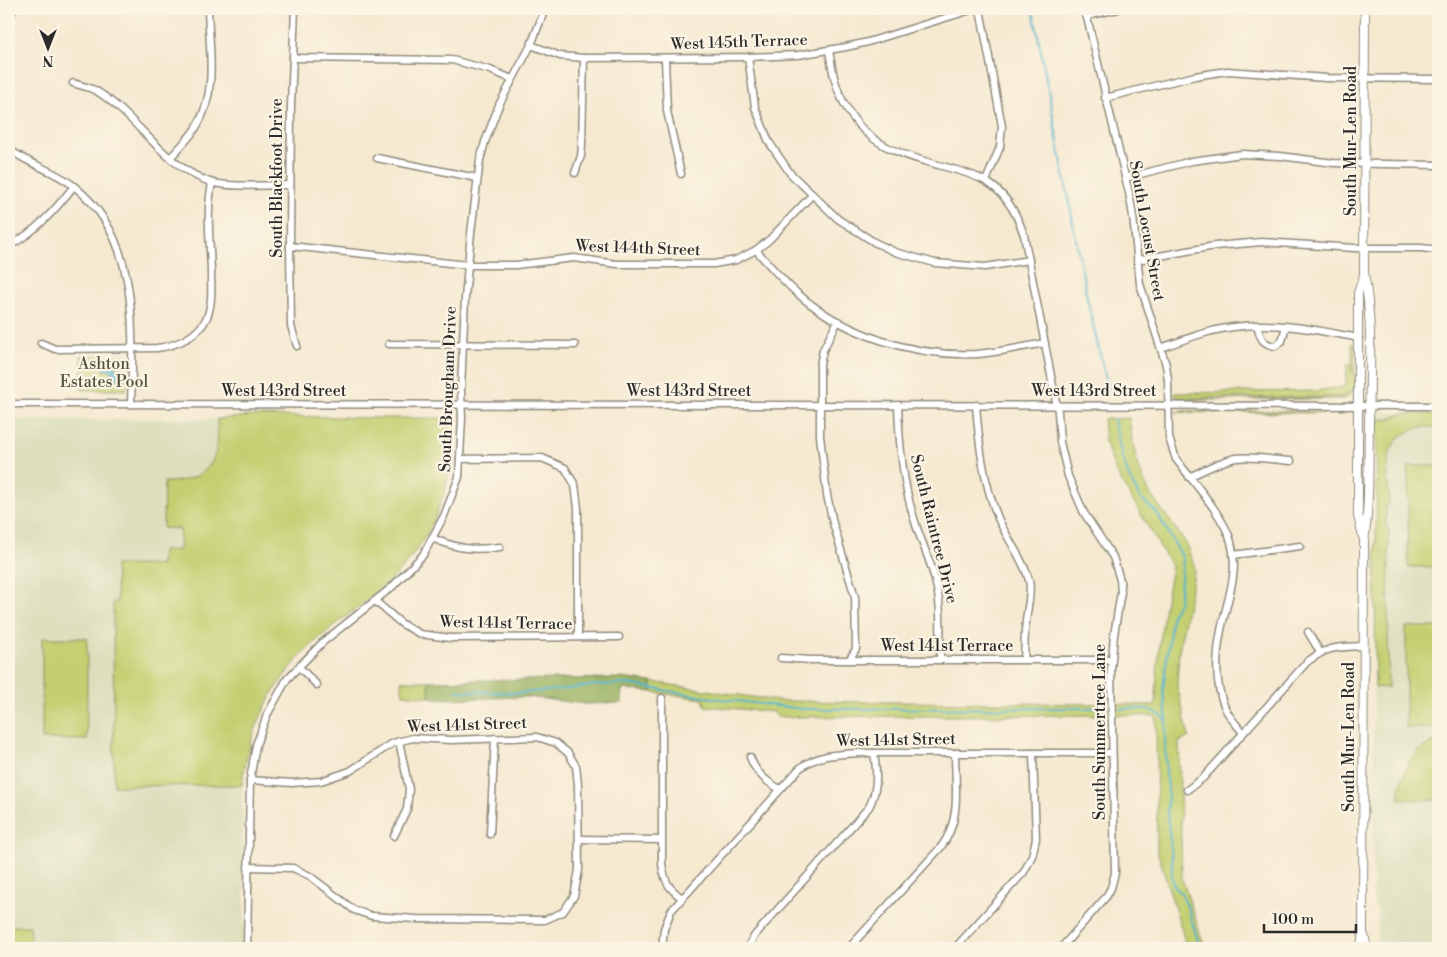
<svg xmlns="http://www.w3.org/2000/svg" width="1447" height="957" viewBox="0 0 1447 957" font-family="'Libre Bodoni',serif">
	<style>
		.built { fill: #dcdebc }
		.green { fill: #c3cf70; stroke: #777d4e }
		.forest { fill: #9ab262; stroke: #626e46 }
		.water { fill: #4eb2cd; stroke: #3c6e7c }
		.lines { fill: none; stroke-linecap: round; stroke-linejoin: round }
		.stream { stroke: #4eb2cd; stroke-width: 2 }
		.minor-casing { stroke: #908a7e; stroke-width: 9 }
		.major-casing { stroke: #908a7e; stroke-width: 10 }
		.minor { stroke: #fff; stroke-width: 6 }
		.major { stroke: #fff; stroke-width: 8 }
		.labels { text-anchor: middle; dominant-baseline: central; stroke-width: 4.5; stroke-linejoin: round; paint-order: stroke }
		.street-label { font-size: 16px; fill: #2b2b2b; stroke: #fcf5e5 }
		.park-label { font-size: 16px; fill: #51543c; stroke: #fcf5e5 }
	</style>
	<rect width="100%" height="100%" fill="#fcf5e5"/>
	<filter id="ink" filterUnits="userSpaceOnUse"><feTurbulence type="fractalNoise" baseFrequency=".02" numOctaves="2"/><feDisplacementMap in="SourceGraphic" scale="10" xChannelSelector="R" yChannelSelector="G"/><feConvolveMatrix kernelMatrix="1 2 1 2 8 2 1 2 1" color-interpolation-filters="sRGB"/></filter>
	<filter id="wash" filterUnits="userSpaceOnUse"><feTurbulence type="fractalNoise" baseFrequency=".0096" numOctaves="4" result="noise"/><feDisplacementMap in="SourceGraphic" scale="20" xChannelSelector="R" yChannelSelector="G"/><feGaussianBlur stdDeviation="1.12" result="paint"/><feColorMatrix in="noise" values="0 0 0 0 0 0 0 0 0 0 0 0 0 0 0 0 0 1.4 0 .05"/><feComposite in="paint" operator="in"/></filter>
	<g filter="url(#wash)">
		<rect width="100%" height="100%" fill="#f5e9d0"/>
		<g class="built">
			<polygon points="1385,412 1438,412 1438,948 1376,948 1378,911 1373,900 1374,557 1376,509 1374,421 1377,417"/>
			<polygon points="454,418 454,439 449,479 438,512 426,536 404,566 392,578 317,639 294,663 271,696 257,725 247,756 242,785 245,948 9,948 9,420"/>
		</g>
		<g class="green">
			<polygon points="1352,342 1355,346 1355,388 1350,396 1344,399 1178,400 1342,398 1352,390 1342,397 1179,398 1176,398 1177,396 1175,395 1175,393 1316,391 1343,387 1346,384 1347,364 1351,365 1352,372"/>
			<polygon points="81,356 125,356 126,390 82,390"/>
			<polygon points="1181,411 1323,411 1323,413 1176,412"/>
			<path d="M1401,414H1438V428C1418,423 1392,435 1389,457C1386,472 1389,490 1389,505H1386V528L1389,529L1388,688L1375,687L1377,420L1390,419Z"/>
			<path d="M252,416C319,416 386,419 454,418C455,473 440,524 404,566C379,595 345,615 317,640C275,677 248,729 242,785L114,786L113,603L117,600L115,565H161L162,551L179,550L180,529L163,528L164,482C187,482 211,476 216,450C219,440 217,429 217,419Z"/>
			<path d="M1129,418L1132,440L1138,466L1149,492L1186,543L1195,568L1179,651L1177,685L1189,737L1179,742L1182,879L1205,948H1187L1157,850L1156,716L1116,715V704L1156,705C1156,658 1163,613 1172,567L1116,472L1105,441L1103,419Z"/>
			<rect x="1408" y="466" width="30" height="101"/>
			<rect x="1406" y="627" width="32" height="101"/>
			<polygon points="42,638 87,638 87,740 42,739"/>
			<polygon points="401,681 429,681 429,697 403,694"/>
			<polygon points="652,682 779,701 1108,704 1108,715 777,717 774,712 705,706 703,699 652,692"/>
			<path d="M1438,740V800L1399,799C1401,773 1411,749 1438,740Z"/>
			<rect x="9" y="926" width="21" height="22"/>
		</g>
		<polygon class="forest" points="621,678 652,682 652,692 622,689 622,703 586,704 527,697 445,699 429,697 429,681"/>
		<polygon class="water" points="104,365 115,365 115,367 117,367 118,369 119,370 119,380 113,380 112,371 104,370"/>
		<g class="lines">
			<g class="stream">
				<polyline points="1033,9 1088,303 1109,392"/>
				<polyline points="1114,419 1120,448 1128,475 1140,498 1157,513 1183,558 1179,603 1172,613 1163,691 1167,718 1165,738 1166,771 1168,788 1167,813 1172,858 1172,877 1174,886 1181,893 1188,908 1200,948"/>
				<polyline points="456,691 520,693 567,689 596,685 628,684 705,697 802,709 1102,708"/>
				<path d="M1120,709C1138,708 1155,706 1166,721"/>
			</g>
		</g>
	</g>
	<g filter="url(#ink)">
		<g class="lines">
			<g class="minor-casing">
				<g id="minor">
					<polyline points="295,9 291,105 290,246 291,326 297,346"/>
					<polyline points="980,9 1002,126 1000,147 986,181"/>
					<path d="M1085,9L1129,193L1133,216L1140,284L1166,365L1168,380L1169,438L1176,459C1193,482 1224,516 1231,542C1238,567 1231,589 1225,613C1217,643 1212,678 1225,708C1229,717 1237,725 1243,733"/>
					<polyline points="1086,16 1118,9"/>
					<polyline points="9,18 14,9"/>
					<polyline points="531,45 560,56 584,58 748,57 798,55 846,47 868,42 974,9"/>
					<path d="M829,50C832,69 835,88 845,105C866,145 901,155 942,166C956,170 971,173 985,181C1005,192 1017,214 1024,235L1058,412L1060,442L1068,476L1084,513L1113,557L1120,580L1121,592L1114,635L1111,670L1115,873L1111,888L1106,897L1061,948"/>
					<polyline points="748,57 755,107 769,142 790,173 838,219 874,242 895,252 935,263 985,267 1029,260"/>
					<polyline points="293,58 452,60 490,70 512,79"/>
					<polyline points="665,59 667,111 681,174"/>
					<path d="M73,83C81,86 91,87 98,92C139,118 163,166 210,182C228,188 270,185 290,185"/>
					<polyline points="1105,98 1195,76 1227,71 1326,78 1438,79"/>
					<path d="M9,149C29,165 55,170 75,187C140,239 133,329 131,404"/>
					<path d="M170,158C179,148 190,138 197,126C218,91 209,47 208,9"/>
					<polyline points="377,158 477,178"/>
					<polyline points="575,173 581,156 582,145 584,58"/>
					<polyline points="1125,178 1192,161 1242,154 1280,156 1334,163 1438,165"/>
					<path d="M9,246C37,231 55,210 74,186"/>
					<polyline points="290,246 468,265 516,265 574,258 617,264 714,264 736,260 756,250 769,240 812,195"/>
					<path d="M756,250C769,265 782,280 798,294C846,335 913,357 977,354C1000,352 1022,347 1045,343"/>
					<polyline points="1137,260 1215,246 1262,242 1354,248 1421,248 1438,250"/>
					<polyline points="838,321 823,350 820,365 820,436 827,495 833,523 855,597 856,649 849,660"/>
					<polyline points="1438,321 1438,339"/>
					<path d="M1257,325C1261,339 1261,343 1275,346L1282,341L1286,326"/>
					<path d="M41,343L55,349L157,348C176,346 199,336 207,317C213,303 211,285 211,271C210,241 206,212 212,183"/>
					<polyline points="389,344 575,345"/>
					<path d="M1161,348C1188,338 1214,328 1243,326C1282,322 1321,331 1359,338"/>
					<polyline points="9,404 1438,406"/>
					<path d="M898,405C899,442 902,479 913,515C919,538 931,560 936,584C942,609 940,635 940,660"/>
					<path d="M976,405C979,444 983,481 998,518C1007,539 1023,558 1029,580C1032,593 1027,608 1026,622C1024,635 1025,648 1024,660"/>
					<polyline points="460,459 542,458 565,468 575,485 578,508 578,637"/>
					<path d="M1189,477C1204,470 1220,461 1236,458C1254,456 1273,460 1291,461"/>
					<path d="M432,538C458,549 473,551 500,547"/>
					<polyline points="1233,555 1300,546"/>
					<polyline points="375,601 402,624 420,634 450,638 619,637"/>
					<polyline points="1308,632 1320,652"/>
					<polyline points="781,658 811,660 1112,660"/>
					<polyline points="299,667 317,685"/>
					<path d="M662,698V864C665,882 668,888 682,898"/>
					<path d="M750,757C755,772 766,782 780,789"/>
					<path d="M1187,790L1203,778L1307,662C1328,646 1338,647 1363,646"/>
					<polyline points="490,834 495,738"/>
					<polyline points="394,836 407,809 409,789 399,741"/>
					<polyline points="579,839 661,840"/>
					<polyline points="248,867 293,868 310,876 354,910 372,916 416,919 545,920 563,912 574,896 579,870 578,785 576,766 568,753 556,743 537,737 451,740 413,738 393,743 350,771 321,781 292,783 250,780"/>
					<polyline points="247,948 250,780 256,745 267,715 287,679 323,642 392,587 423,555 444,516 459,477 462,418 461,390 465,298 471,233 480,160 485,142 499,105 531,45 545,9"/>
					<path d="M662,948L664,929L671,911L799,769C817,754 838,754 860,753H1112"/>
					<path d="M747,948L755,935L869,807C878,790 877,772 874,753"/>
					<path d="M849,948L941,847C962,820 955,785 955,753"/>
					<polyline points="955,948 1024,872 1032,856 1036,839 1033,753"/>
				</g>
			</g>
			<g class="major-casing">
				<g id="major">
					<polyline points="1363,537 1358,516 1358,293 1364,275"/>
					<polyline points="1364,935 1367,948"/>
					<path d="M1361,948L1363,931L1364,542C1370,502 1368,461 1369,421C1370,371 1373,321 1364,273L1365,9"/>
				</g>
			</g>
			<use href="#minor" class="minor"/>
			<use href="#major" class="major"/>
		</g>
	</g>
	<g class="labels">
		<g class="street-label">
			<text transform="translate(739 42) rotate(-2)">West 145th Terrace</text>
			<text transform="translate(1351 141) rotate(-90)">South Mur-Len Road</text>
			<text transform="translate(277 178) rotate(-90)">South Blackfoot Drive</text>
			<text transform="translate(1147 231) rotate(80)">South Locust Street</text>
			<text transform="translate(638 248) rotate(2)">West 144th Street</text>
			<text transform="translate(448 389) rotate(-88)">South Brougham Drive</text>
			<text x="284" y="391">West 143rd Street</text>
			<text x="689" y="391">West 143rd Street</text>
			<text x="1094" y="391">West 143rd Street</text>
			<text transform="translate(934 529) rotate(76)">South Raintree Drive</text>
			<text transform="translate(506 623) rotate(1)">West 141st Terrace</text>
			<text x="947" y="646">West 141st Terrace</text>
			<text transform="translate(467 725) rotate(-2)">West 141st Street</text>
			<text transform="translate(1100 732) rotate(-90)">South Summertree Lane</text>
			<text transform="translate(1349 737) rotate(-90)">South Mur-Len Road</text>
			<text transform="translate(896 740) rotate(-1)">West 141st Street</text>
		</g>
		<g class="park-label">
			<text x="104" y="364">Ashton<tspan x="104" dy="18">Estates Pool</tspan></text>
		</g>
	</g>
	<rect width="1447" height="957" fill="none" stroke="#fcf5e5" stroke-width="30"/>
	<g transform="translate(48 48) rotate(180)" stroke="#fcf5e5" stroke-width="4" paint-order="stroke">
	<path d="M0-4L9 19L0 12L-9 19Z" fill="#2b2b2b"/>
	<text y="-8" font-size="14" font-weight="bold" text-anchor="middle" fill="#2b2b2b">N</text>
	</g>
	<path d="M1264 924v8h92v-8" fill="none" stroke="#2b2b2b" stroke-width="2.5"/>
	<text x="1272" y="924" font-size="15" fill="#2b2b2b" stroke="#fcf5e5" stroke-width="4" paint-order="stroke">100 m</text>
</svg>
